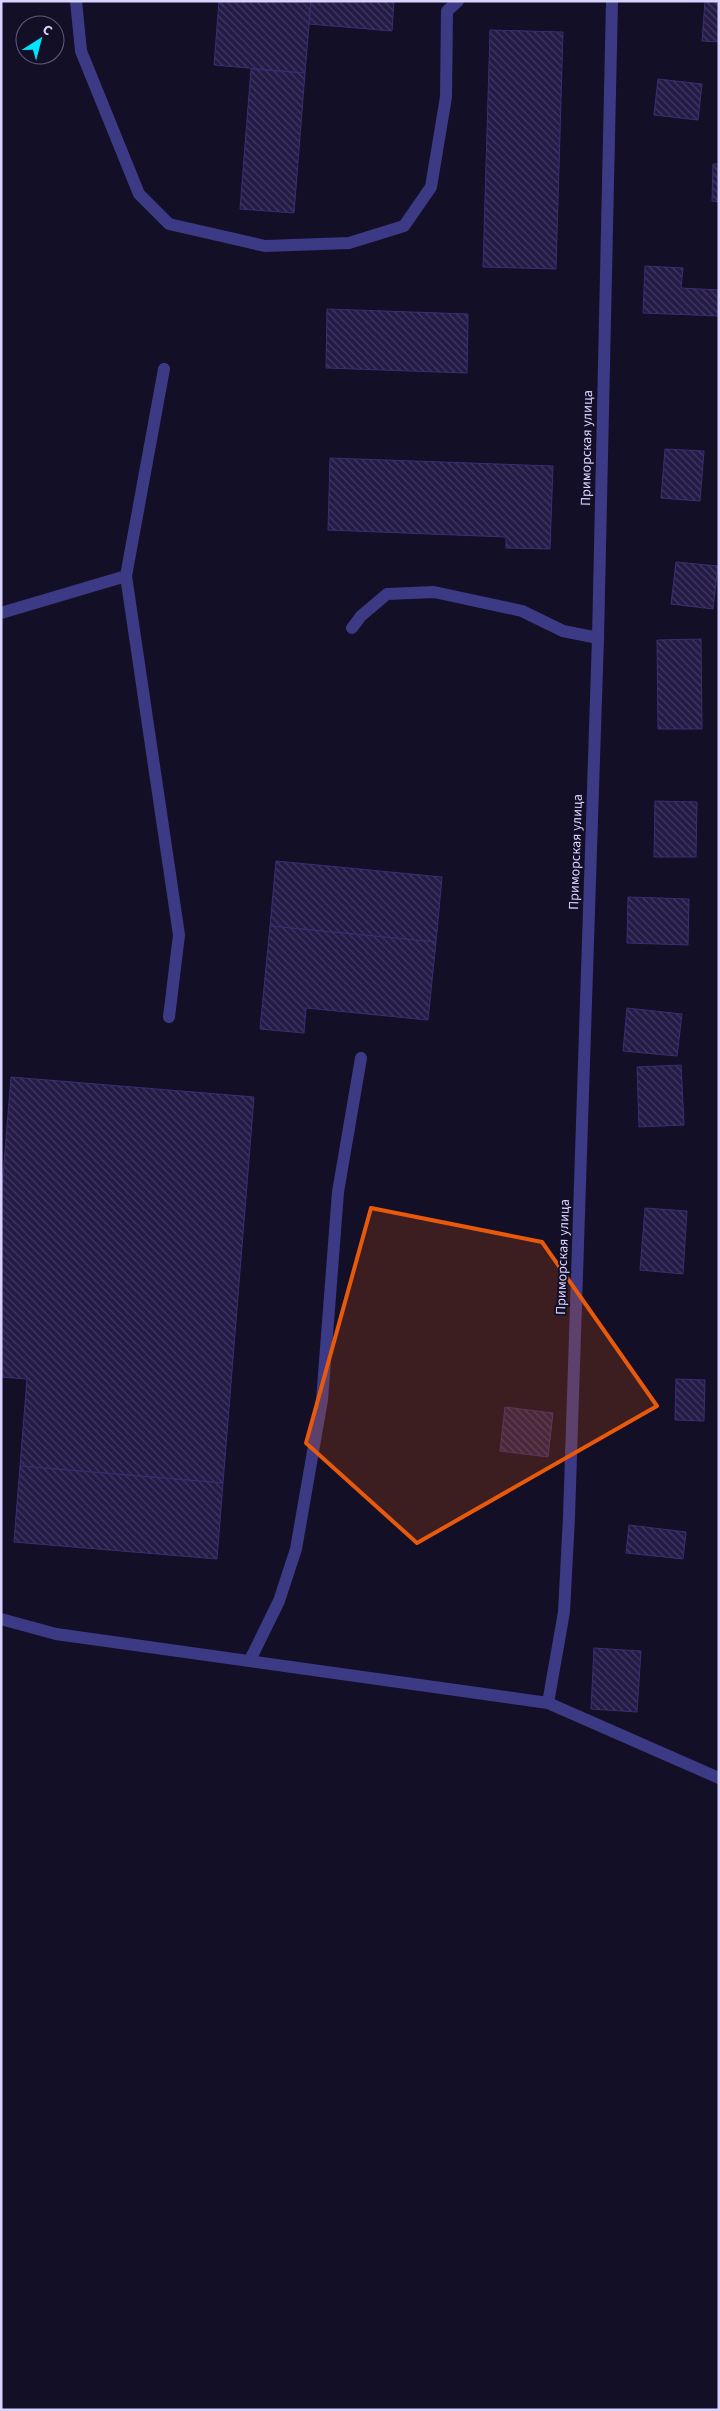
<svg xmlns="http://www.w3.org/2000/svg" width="720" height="2411" viewBox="0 0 720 2411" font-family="'Source Sans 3',sans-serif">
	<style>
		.building { fill: url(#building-back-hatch); stroke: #3b2d73 }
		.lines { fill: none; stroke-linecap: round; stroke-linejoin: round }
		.lane { stroke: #3d3a85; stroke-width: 12 }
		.marked { fill: #e8590c; fill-opacity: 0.2; stroke: #e8590c; stroke-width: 4; stroke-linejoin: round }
		.labels { text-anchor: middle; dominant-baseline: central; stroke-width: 4; stroke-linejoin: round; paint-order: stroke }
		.street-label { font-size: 14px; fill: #d9d4ff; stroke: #130f26 }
	</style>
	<defs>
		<pattern id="building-back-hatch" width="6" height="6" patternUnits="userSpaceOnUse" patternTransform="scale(1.25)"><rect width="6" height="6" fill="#241b47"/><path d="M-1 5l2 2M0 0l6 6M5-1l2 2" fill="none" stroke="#433b63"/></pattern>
	</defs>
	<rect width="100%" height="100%" fill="#130f26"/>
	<g class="building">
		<polygon points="219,1 311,1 305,73 214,65"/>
		<polygon points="311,1 394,1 392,31 309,24"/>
		<polygon points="705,1 719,2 719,42 702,41"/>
		<polygon points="490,30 563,32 556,269 483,267"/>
		<polygon points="251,69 305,73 294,213 240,209"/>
		<polygon points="658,79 702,84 698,120 654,115"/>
		<polygon points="713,164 719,164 719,202 712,201"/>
		<polygon points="645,266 683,268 681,288 719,290 719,316 643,313"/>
		<polygon points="327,309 468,314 467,373 326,368"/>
		<polygon points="665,449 704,451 700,501 661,498"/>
		<polygon points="330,458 553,466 550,549 506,548 506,537 328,530"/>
		<polygon points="676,562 718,566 713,609 671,604"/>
		<polygon points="701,639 702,729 658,729 657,640"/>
		<polygon points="655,801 697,802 696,857 654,857"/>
		<polygon points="276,861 442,877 436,942 270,926"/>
		<polygon points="628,897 689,899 688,945 627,943"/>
		<polygon points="270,926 436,942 428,1020 306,1008 304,1033 260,1029"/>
		<polygon points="627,1008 682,1014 677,1056 623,1051"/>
		<polygon points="681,1065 684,1125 639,1127 637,1067"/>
		<polygon points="11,1077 254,1097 223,1483 20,1466 27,1379 1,1377 1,1200"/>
		<polygon points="645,1208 687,1211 683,1274 640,1270"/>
		<polygon points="676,1379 705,1380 704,1421 675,1420"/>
		<polygon points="505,1407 553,1413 548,1457 500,1451"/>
		<polygon points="20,1466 223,1483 217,1559 14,1542"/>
		<polygon points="629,1525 686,1532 683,1559 626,1553"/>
		<polygon points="594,1648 641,1651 637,1712 591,1709"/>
	</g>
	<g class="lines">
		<g class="lane">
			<polyline points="76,1 81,51 139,194 169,224 265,246 349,243 404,226 431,187 446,97 447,11 458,1"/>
			<polyline points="164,369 126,576 179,935 169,1017"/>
			<polyline points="1,613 126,576"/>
			<polyline points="352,628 361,616 387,594 434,592 522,611 563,631 598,638"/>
			<polyline points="1,1619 56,1634 548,1703 719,1778"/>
			<polyline points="250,1660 279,1601 296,1549 322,1400 338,1192 361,1058"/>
			<polyline points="548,1703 564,1612 569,1517 598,638 612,1"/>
		</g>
	</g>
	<path class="marked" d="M371,1208L542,1242L657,1406L417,1543L306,1443Z"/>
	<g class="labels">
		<g class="street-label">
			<text transform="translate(587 448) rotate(-89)">Приморская улица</text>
			<text transform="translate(576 852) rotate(-88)">Приморская улица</text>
			<text transform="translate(563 1257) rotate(-88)">Приморская улица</text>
		</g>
	</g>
	<rect width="720" height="2411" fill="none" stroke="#d9d4ff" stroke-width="5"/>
	<g transform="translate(40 40) rotate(36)"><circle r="24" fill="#130f26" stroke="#625e7d"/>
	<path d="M0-4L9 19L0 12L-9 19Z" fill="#00e5ff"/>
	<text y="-8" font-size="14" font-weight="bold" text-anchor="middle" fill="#d9d4ff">С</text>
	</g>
</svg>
